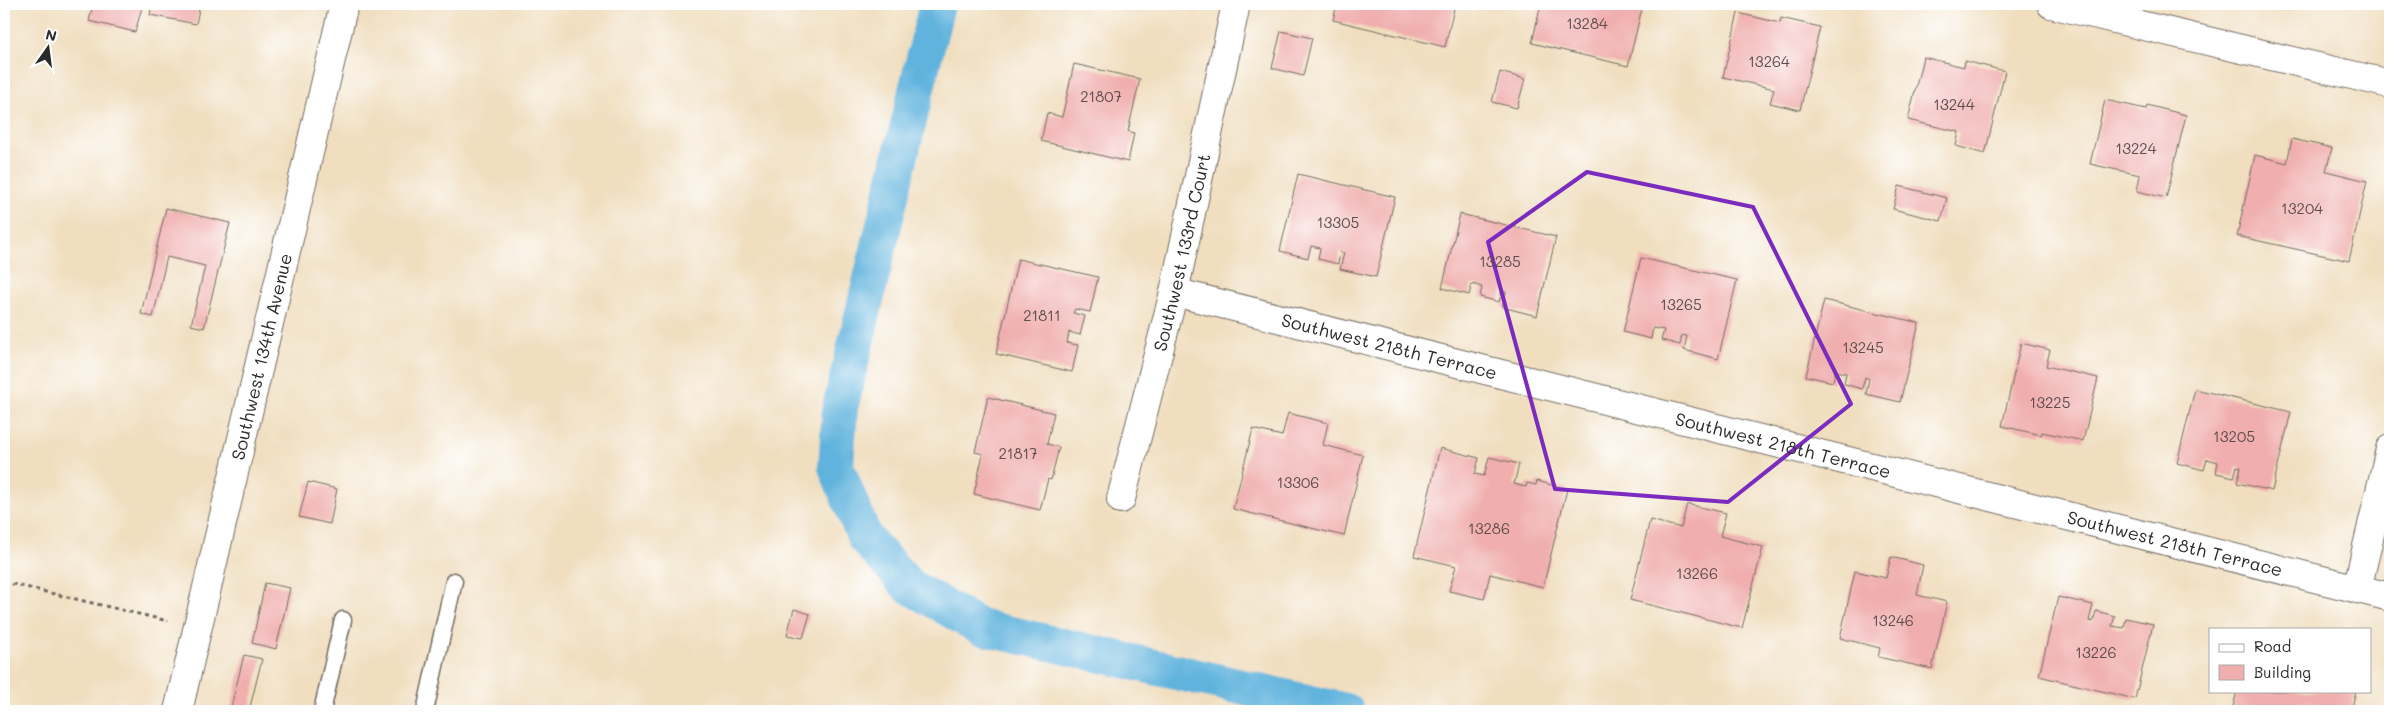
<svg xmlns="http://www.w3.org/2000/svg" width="2394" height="715" viewBox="0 0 2394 715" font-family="Mali,sans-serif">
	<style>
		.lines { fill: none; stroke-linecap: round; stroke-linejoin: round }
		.canal { stroke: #61b3dd; stroke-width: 36 }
		.building { fill: #f0afae }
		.service-casing { stroke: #706a5f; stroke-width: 19 }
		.minor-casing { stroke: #706a5f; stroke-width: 30 }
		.path { stroke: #706a5f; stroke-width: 3; stroke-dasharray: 4 4; stroke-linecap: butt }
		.service { stroke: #fff; stroke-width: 16 }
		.minor { stroke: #fff; stroke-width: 28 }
		.marked { fill: none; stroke: #7b2cbf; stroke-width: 4; stroke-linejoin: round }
		.labels { text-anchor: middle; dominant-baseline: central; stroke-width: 5; stroke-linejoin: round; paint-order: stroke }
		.number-label { font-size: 15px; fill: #5c4c4c }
		.street-label { font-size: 18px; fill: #2b2b2b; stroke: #fff }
	</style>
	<rect width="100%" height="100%" fill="#fff"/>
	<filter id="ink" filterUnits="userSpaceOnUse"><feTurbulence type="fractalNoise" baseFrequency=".02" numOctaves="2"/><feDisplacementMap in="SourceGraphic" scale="10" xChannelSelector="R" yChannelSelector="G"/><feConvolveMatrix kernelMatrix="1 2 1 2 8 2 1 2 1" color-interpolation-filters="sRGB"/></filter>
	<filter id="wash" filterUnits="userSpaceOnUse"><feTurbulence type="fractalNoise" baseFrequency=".0096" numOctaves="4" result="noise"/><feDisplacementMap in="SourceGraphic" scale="20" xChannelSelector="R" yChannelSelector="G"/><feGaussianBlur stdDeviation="1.12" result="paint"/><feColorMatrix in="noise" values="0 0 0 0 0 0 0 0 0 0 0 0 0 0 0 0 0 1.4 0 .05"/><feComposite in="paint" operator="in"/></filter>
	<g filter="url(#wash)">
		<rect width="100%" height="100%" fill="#f0debf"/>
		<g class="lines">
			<polyline class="canal" points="937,4 840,408 836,467 865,538 909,586 980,627 1346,711"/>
		</g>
		<g id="blocks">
			<g class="building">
				<polygon points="93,4 143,4 135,32 89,21"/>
				<polygon points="152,4 200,4 196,24 150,15"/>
				<polygon points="1337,4 1455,4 1445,47 1333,20"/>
				<polygon points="1541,4 1643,4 1628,66 1532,43"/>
				<polygon points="1738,13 1780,23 1781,18 1820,27 1800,110 1770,103 1774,89 1723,77"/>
				<polygon points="1281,31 1312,38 1303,76 1272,68"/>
				<polygon points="1923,57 1964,67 1965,61 2005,71 1985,154 1956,146 1959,132 1908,120"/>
				<polygon points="1074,64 1140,79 1128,131 1134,133 1128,162 1041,141 1047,113 1062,117"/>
				<polygon points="1500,72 1525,79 1517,108 1492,102"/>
				<polygon points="2105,100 2146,109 2147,105 2186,115 2166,198 2137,191 2140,175 2090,164"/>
				<polygon points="2292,139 2332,148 2326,171 2367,181 2349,261 2237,236 2255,155 2287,163"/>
				<polygon points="1298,174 1395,197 1376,277 1340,269 1344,253 1340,252 1338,264 1318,259 1320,248 1311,246 1308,258 1280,251"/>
				<polygon points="1899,186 1947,198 1941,221 1893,209"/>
				<polygon points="166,208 230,223 204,328 191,325 205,266 167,257 153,317 141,314"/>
				<polygon points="1460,214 1556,237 1537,316 1502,307 1506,292 1502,291 1499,302 1480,297 1482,287 1472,284 1469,295 1442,288"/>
				<polygon points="1641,258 1737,280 1718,359 1684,350 1687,336 1682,335 1680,345 1661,340 1664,330 1653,328 1651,339 1623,332"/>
				<polygon points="1018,259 1098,277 1090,312 1075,309 1073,313 1085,316 1080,335 1069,332 1067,343 1078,345 1072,372 996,354"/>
				<polygon points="1824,300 1919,323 1900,402 1866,394 1869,379 1865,377 1862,389 1844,384 1846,373 1835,371 1833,382 1806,376"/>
				<polygon points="2021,343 2050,350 2046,366 2098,378 2083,441 2042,432 2041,435 2002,426"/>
				<polygon points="2195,389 2291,412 2272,491 2237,483 2241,467 2237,466 2234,477 2216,473 2218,462 2207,459 2204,470 2177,463"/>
				<polygon points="988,397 1054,413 1047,444 1059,447 1051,480 1048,479 1040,510 974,494 983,454 975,452"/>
				<polygon points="1288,413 1328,423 1323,445 1363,455 1344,536 1233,509 1253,429 1282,436"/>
				<polygon points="1440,448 1479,458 1475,474 1484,476 1489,457 1519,464 1514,484 1526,487 1527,483 1536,485 1537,481 1567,489 1543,587 1490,574 1484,599 1449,591 1456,566 1414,556"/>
				<polygon points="308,482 337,489 330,524 299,517"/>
				<polygon points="1687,504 1726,513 1720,536 1763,547 1742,628 1630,600 1650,520 1681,528"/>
				<polygon points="1891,557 1923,565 1917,595 1947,602 1932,669 1878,657 1880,648 1840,638 1855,571 1886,578"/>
				<polygon points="265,583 290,588 276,649 252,643"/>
				<polygon points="2058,597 2093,605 2089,621 2093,622 2096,611 2115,616 2112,626 2124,628 2126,618 2153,624 2135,699 2039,676"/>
				<polygon points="794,609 810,614 803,638 787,635"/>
				<polygon points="244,655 262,659 249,711 230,711"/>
				<polygon points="2237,691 2356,691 2351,711 2232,711"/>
			</g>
		</g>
	</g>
	<g filter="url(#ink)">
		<use href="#blocks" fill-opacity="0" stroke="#706a5f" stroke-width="1"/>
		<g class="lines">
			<g class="service-casing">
				<g id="service">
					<polyline points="322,711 343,620"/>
					<polyline points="425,711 454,581"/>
				</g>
			</g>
			<g class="minor-casing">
				<g id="minor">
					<polyline points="2051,4 2390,84"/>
					<path id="s1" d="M1174,292L2390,597"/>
					<path id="s2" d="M1121,499L1174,292L1236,4"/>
					<polyline points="2357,589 2390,449"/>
					<path id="s3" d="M178,711L344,4"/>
				</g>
			</g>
			<polyline class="path" points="4,582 168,621"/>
			<use href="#service" class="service"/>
			<use href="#minor" class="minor"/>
		</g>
	</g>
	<path class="marked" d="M1587,172L1753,207L1851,404L1728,502L1555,489L1488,242Z"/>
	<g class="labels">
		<g class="number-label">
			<text x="1587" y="23">13284</text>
			<text x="1769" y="61">13264</text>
			<text x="1101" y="96">21807</text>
			<text x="1954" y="104">13244</text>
			<text x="2136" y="148">13224</text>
			<text x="2302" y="208">13204</text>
			<text x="1338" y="222">13305</text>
			<text x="1500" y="261">13285</text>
			<text x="1681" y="304">13265</text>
			<text x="1042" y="315">21811</text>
			<text x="1863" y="347">13245</text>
			<text x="2050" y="402">13225</text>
			<text x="2234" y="436">13205</text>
			<text x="1018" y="453">21817</text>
			<text x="1298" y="482">13306</text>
			<text x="1489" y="528">13286</text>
			<text x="1697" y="573">13266</text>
			<text x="1893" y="620">13246</text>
			<text x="2096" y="652">13226</text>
		</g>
		<g class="street-label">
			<text stroke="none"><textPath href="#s2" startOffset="254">Southwest 133rd Court</textPath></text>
			<text stroke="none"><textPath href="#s1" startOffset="222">Southwest 218th Terrace</textPath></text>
			<text stroke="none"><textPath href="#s3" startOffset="364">Southwest 134th Avenue</textPath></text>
			<text stroke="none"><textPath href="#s1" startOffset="628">Southwest 218th Terrace</textPath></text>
			<text stroke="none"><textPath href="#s1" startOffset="1032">Southwest 218th Terrace</textPath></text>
		</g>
	</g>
	<rect width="2394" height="715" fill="none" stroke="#fff" stroke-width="20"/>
	<rect x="2209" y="628" width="162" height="65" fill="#ffffff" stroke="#aaaaaa"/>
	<rect x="2219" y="644" width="25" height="8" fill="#ffffff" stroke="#aaaaaa"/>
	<text x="2254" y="652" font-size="15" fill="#2b2b2b">Road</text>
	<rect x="2219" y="665" width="25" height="15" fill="#f0afae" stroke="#aaaaaa"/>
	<text x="2254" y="678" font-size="15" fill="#2b2b2b">Building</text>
	<g transform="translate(48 48) rotate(14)" stroke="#ffffff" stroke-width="4" paint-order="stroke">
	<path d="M0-4L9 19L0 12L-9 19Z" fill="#2b2b2b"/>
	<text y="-8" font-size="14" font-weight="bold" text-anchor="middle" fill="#2b2b2b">N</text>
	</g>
</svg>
